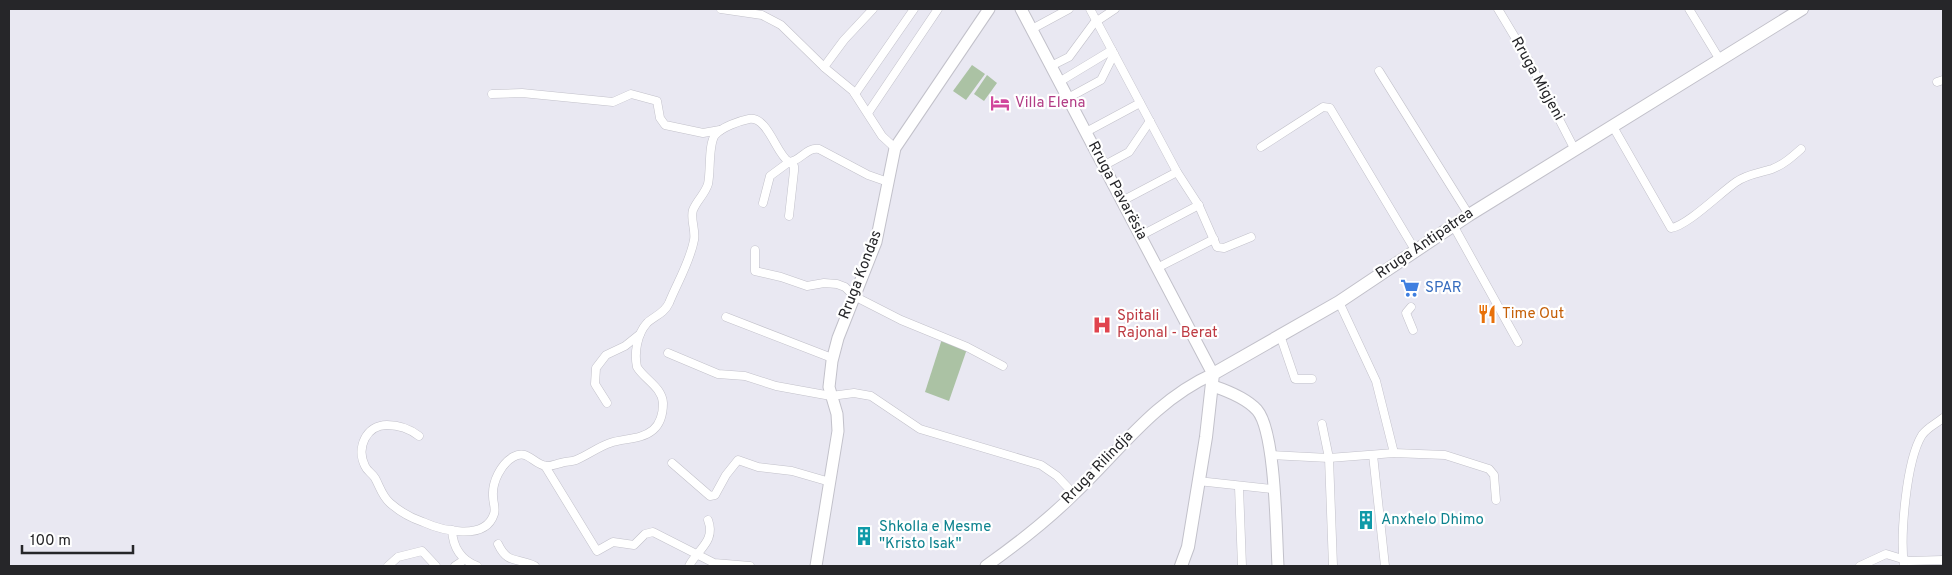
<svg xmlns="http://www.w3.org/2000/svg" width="1952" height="575" viewBox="0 0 1952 575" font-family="Overpass,sans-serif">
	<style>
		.green { fill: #abc2a4 }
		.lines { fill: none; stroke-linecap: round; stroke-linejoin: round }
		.street-casing { stroke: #c2c1ca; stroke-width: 9 }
		.secondary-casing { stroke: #c2c1ca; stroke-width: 13 }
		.primary-casing { stroke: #c2c1ca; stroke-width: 14 }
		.street { stroke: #fff; stroke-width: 8 }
		.secondary { stroke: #fff; stroke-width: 11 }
		.primary { stroke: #fff; stroke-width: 12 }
		.labels { text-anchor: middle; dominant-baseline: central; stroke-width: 4.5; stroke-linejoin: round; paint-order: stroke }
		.street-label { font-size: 15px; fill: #262629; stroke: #fff }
		.hotel-label { font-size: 15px; fill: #b23c85; stroke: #fff; text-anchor: start }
		.shop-label { font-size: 15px; fill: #366cbe; stroke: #fff; text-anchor: start }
		.food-label { font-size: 15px; fill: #c56008; stroke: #fff; text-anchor: start }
		.health-label { font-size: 15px; fill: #be3a42; stroke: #fff; text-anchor: start }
		.culture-label { font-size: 15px; fill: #0d838f; stroke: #fff; text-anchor: start }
	</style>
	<rect width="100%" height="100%" fill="#e9e8f2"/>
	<g class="green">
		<polygon points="972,65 985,74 966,100 953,91"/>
		<polygon points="987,75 997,83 984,101 974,94"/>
		<polygon points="942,339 967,349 949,401 925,392"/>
	</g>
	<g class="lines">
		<g class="street-casing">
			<g id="street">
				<polyline points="721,9 762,15 781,25 825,68 853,91 882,136 895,148"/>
				<polyline points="1090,9 1177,172 1199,206 1217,247 1224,248 1251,237"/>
				<polyline points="1498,9 1528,59 1575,150"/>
				<polyline points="1689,9 1720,60"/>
				<polyline points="1032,29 1069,9"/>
				<polyline points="1051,66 1069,57 1094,23 1115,9"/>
				<polyline points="824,67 844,40 873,9"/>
				<polyline points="1379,71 1469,215"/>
				<polyline points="1059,82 1112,50"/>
				<polyline points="1937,82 1943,80"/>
				<polyline points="492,94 522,93 613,102 631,94 657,101 660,118 665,125 703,133 720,130"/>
				<polyline points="855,94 914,9"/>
				<polyline points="1068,98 1101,80 1114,54"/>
				<polyline points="868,113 938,9"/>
				<path d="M1612,125L1671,228C1687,226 1720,193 1736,182C1747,174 1760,173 1772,169C1783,165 1792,157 1801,149"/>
				<polyline points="1086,132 1140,103"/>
				<polyline points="1261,147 1323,107 1330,108 1415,250"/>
				<polyline points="1103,166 1129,152 1150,121"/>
				<polyline points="1122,201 1177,172"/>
				<polyline points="763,203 770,176 789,162 794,166 794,171 789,216"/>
				<polyline points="1453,225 1518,342"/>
				<polyline points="1140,236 1199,205"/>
				<polyline points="755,250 755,271 781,277 807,286 824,283 837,284 845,287 854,296 901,320 967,347 1003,366"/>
				<polyline points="1157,268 1214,239"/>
				<polyline points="1339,302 1376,381 1394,453"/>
				<polyline points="1411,307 1406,313 1413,330"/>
				<polyline points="726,317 832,358"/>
				<polyline points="1280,335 1295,379 1312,379"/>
				<polyline points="668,353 718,374 745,376 776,386 831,396 854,393 871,396 920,429 1041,465 1057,476 1074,494"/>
				<polyline points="607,403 595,384 596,368 606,355 625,346 640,334"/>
				<polyline points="1322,424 1329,458 1333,566"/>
				<path d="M419,436C410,429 399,425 387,425C366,425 356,448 365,466C367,471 372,473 375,478C380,487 382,496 390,503C399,511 411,518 423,522C441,530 485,542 494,514C496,508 493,503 493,496C492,482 501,464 513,457C528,448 533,465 547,466C552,466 556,464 561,463C566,461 571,462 576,460C588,455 598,447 610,443C624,438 641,440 653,430C660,424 663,413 663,403C662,387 644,379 637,367C634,353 637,334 647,323C654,316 664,314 669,303C677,283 690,262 694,240C696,230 690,219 693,210C697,200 705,194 708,184C711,171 708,145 715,135C722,127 739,121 749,119C768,116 776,154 789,162C801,161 806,147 819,149L868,175L888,182"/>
				<polyline points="1270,455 1329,458 1394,453 1445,455 1489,469 1494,475 1496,500"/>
				<polyline points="1373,455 1385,566"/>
				<polyline points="672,463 710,496 715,495 726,475 738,460 758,467 792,471 830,482"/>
				<polyline points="545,466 597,551 613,542 634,545 645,534 653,532 714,563 750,566"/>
				<polyline points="1198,481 1272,489"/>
				<polyline points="1239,487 1242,566"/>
				<path d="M452,530C453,548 461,560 477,566"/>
				<path d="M498,544C508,565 517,557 535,566"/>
				<polyline points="388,566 398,557 422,551 436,566"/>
				<polyline points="455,566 464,560"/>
				<path d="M689,566C698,549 716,541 708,520"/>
				<polyline points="1860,566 1886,554 1909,561 1943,560"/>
				<path d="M1904,566C1900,536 1906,461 1922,435C1928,427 1936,424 1943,418"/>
			</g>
		</g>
		<g class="secondary-casing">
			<g id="secondary">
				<path d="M1213,386C1228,391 1246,398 1257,410C1276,432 1276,534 1278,566"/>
				<polyline points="816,566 838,431 837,414 829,387 832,361 838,338 876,242 895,148 989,9"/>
				<path d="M986,566C1017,544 1048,520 1075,493C1120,450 1155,400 1213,374L1021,9"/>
			</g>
		</g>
		<g class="primary-casing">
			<polyline id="primary" points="1181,566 1188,547 1206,437 1213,374 1339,302 1469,215 1802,9"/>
		</g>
		<use href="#street" class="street"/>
		<use href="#secondary" class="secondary"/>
		<use href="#primary" class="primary"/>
	</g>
	<defs>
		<g id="hotel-bare" transform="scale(1.5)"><path d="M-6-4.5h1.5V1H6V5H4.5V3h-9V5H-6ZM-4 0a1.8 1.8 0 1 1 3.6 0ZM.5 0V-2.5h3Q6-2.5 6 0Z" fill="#d1479c" stroke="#fff" stroke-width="2.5" paint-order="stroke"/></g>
		<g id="supermarket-bare" transform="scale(1.5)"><path d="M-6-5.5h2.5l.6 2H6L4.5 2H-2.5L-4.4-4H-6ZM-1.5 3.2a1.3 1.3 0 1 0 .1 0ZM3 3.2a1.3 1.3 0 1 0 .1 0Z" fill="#3f7fe0" stroke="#fff" stroke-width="2.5" paint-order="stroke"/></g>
		<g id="restaurant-bare" transform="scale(1.5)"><path d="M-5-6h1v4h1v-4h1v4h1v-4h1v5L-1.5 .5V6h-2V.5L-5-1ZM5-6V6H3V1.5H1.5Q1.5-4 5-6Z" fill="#e8710a" stroke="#fff" stroke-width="2.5" paint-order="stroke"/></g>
		<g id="hospital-bare" transform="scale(1.5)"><path d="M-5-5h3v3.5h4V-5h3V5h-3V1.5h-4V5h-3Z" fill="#e0444e" stroke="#fff" stroke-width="2.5" paint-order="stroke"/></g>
		<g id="building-bare" transform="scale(1.5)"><path d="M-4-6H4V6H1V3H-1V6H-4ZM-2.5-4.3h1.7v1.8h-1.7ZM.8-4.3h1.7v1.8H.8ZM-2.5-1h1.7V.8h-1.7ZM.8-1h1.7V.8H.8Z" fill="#0f9aa8" stroke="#fff" stroke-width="2.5" paint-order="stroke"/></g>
	</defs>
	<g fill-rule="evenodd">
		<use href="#hotel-bare" x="1000" y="103"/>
		<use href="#supermarket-bare" x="1410" y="288"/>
		<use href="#restaurant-bare" x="1487" y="314"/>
		<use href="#hospital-bare" x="1102" y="325"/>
		<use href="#building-bare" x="1366" y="520"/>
		<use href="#building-bare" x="864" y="536"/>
	</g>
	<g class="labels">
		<g class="street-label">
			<text transform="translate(1537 79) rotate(61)">Rruga Migjeni</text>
			<text transform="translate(1117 191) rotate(62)">Rruga Pavarësia</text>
			<text transform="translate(1425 244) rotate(-34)">Rruga Antipatrea</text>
			<text transform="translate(861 275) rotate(-69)">Rruga Kondas</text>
			<text transform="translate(1098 468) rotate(-46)">Rruga Rilindja</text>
		</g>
		<g class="hotel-label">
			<text x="1015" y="103">Villa Elena</text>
		</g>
		<g class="shop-label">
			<text x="1425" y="288">SPAR</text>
		</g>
		<g class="food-label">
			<text x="1502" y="314">Time Out</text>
		</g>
		<g class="health-label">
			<text x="1117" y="316">Spitali<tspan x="1117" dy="17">Rajonal - Berat</tspan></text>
		</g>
		<g class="culture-label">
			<text x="1381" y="520">Anxhelo Dhimo</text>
			<text x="879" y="527">Shkolla e Mesme<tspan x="879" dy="17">"Kristo Isak"</tspan></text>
		</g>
	</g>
	<rect width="1952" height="575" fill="none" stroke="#262629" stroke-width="20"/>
	<path d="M22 545v8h111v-8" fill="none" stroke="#262629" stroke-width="2.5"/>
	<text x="30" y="545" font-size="15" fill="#262629" stroke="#ffffff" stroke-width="4" paint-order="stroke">100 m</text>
</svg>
